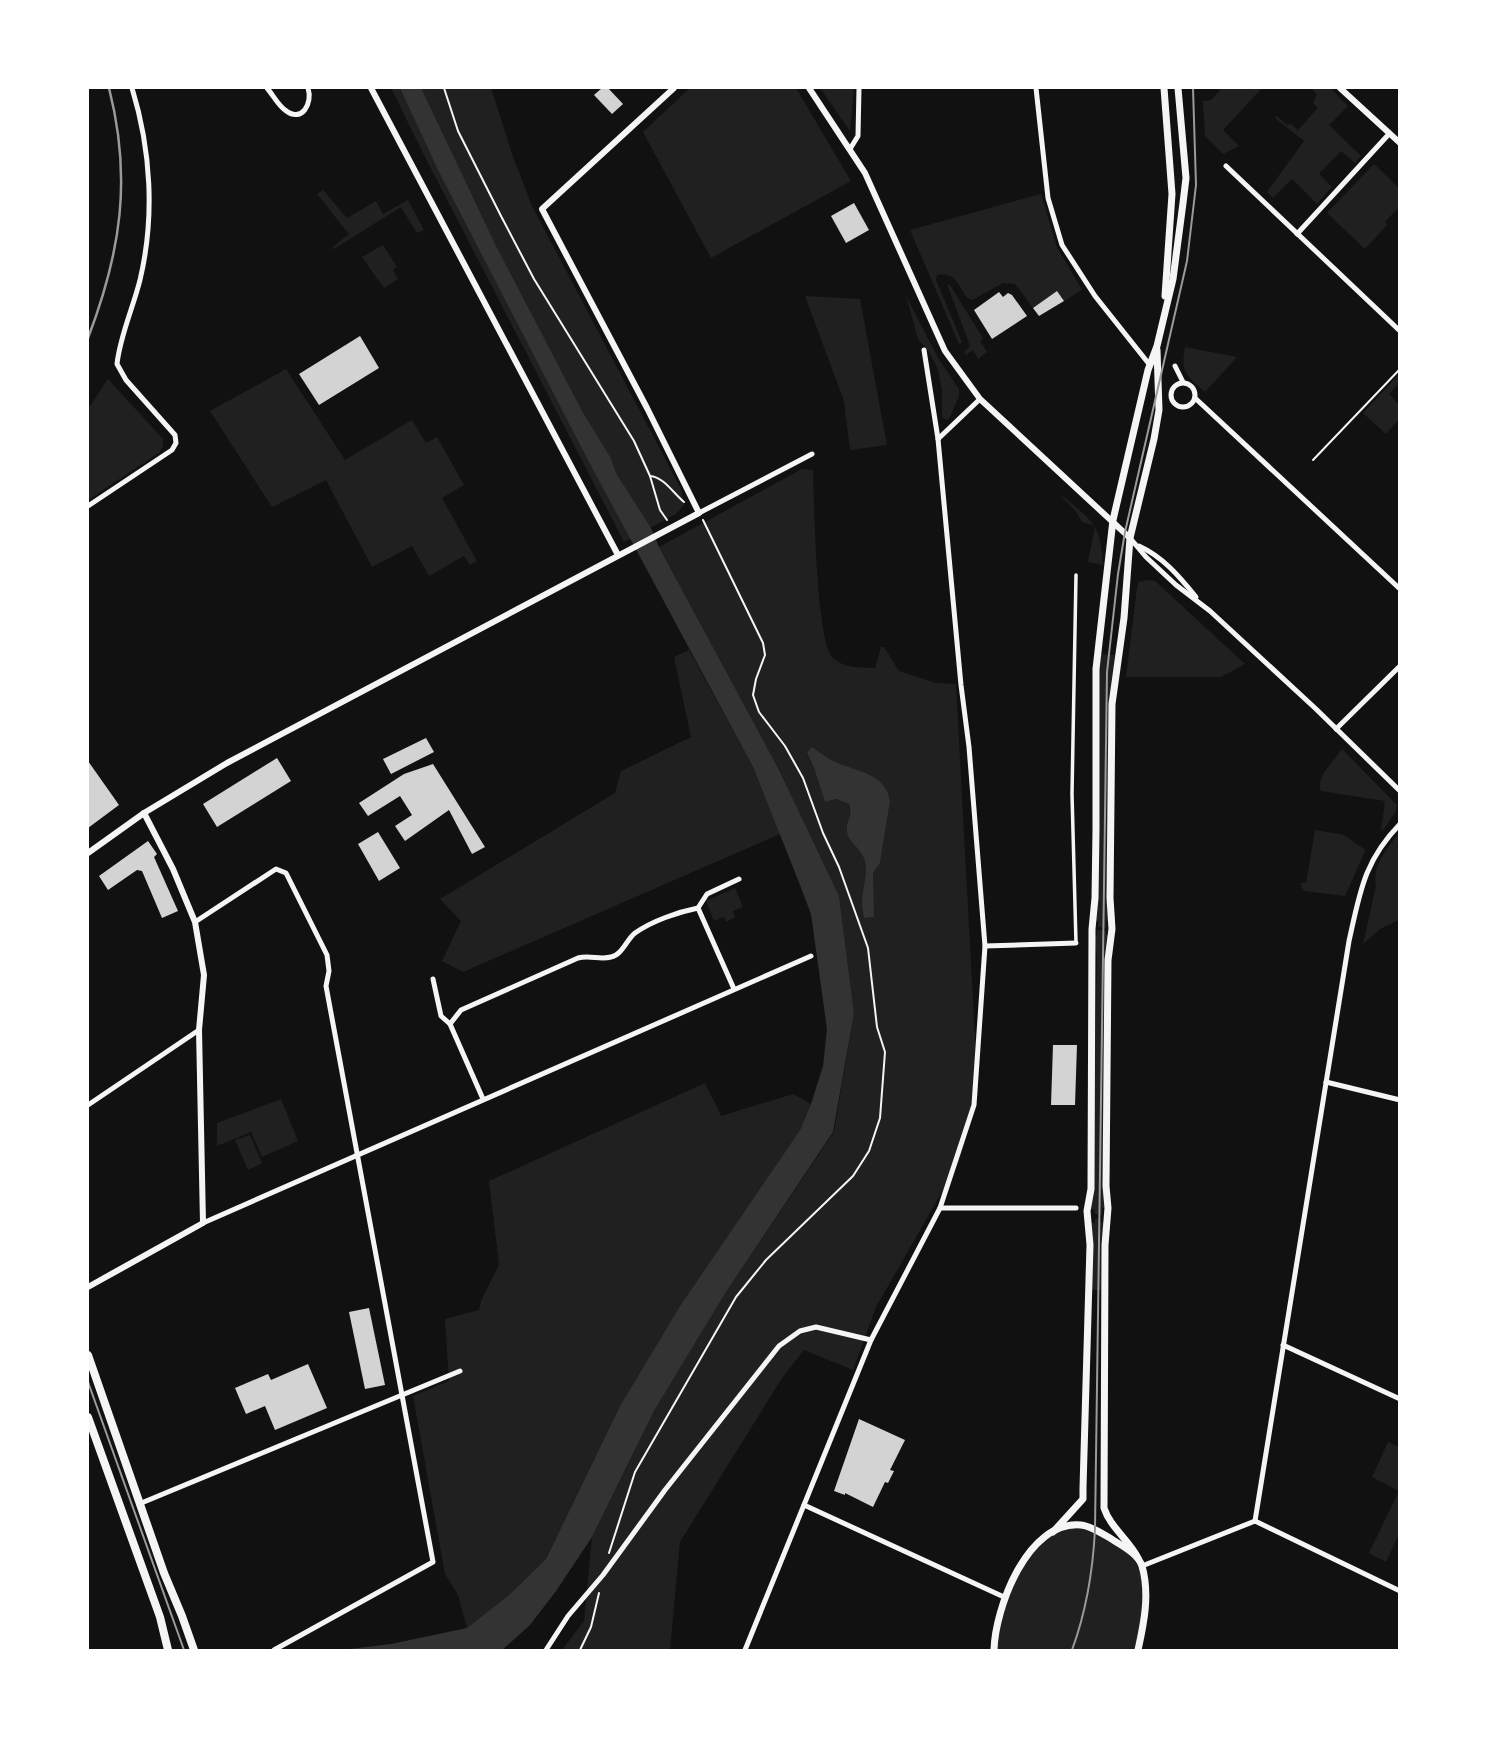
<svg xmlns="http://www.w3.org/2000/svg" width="1487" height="1738" viewBox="0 0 1487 1738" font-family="Karla,sans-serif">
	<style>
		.green { fill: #202020; fill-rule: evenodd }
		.water { fill: #333 }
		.building { fill: #d3d3d3 }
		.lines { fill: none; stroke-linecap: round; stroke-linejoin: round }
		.path { stroke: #f5f5f5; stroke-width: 2 }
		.pedestrian { stroke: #f5f5f5; stroke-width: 3.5 }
		.minor { stroke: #f5f5f5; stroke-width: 5 }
		.tertiary { stroke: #f5f5f5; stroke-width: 6 }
		.secondary { stroke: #f5f5f5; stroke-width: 7 }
		.primary { stroke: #f5f5f5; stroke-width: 8 }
		.tram { stroke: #9a9a9a; stroke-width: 2 }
		.rail { stroke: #9a9a9a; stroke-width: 2.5 }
	</style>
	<rect width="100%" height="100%" fill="#111"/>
	<g class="green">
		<polygon points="391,88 491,88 513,157 532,206 681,489 684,505 676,514 624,542 426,159"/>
		<polygon points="690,88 796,88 851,181 711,258 643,132"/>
		<polygon points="820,88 854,88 850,131"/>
		<polygon points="1222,88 1262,88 1223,130 1239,146 1223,154 1205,136 1203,101 1211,100"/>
		<polygon points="1311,88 1330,88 1348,106 1329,125 1361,156 1355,163 1341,151 1319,174 1332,187 1317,204 1292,179 1273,198 1267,192 1304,141 1275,118 1277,116 1287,125 1291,124 1298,130 1318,108 1313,103 1317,94"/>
		<polygon points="1374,164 1399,188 1399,207 1385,222 1387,225 1365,249 1327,213"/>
		<polygon points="323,190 347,218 376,201 383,214 408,200 424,230 417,233 401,207 334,249 332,248 349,234 317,194"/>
		<path d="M1041,194L1057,247L1082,290L1064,301L1057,291L1033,308L1015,284L1003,283L972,300L967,298C959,285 954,271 937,275L936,280L962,342L959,344L910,230Z"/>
		<polygon points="383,245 397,267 393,270 398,279 384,288 362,257"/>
		<polygon points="947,284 950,285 983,338 980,341 987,352 978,359 973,350 966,355 964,352 970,346"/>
		<polygon points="805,296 860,299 887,445 850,450 844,401"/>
		<polygon points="906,296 938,358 959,389 959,396 949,419 946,420 942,417 942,390 938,369 929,352 918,339"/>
		<path d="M1185,347L1237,357L1205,392C1187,375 1180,373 1185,347Z"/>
		<polygon points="286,369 345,460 412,420 426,443 437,437 464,485 442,498 477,561 470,565 464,556 429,576 412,546 372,567 326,480 272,507 210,411"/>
		<polygon points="1399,374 1399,383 1389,394 1399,405 1399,419 1386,434 1363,413"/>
		<polygon points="108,379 163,439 163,446 160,452 88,500 88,409"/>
		<path d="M802,469L813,470C814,500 816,642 833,658C846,669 859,667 875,668L881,647H884L899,671L936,683L956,684L978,1094L959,1162L876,1307L853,1370L804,1350L782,1378L680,1542L670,1650H562L584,1621L592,1537L654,1411L726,1292L834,1132L854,1013L839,896L777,766L659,547ZM807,754C819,756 828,759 839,764C860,772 885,774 890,801L880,863L873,873V917L864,918C859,898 865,888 866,869C866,850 853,849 849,836C846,825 852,816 849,804L836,799L825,802L814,768Z"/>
		<path d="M1060,495C1066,498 1072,504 1078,509C1100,527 1101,538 1103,565L1088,562L1095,526L1082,522L1075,510Z"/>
		<polygon points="1147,580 1155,581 1245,664 1221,677 1126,677 1137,588 1139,582"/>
		<polygon points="689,650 753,767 780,834 463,972 442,961 461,921 440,899 615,793 621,771 691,737 674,657"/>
		<polygon points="1099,654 1115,655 1109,697 1109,921 1106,921 1106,928 1098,927 1098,921 1095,921"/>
		<path d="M1342,749L1397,805L1395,813L1383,830H1381L1385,801L1321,791C1315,777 1334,761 1342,749Z"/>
		<polygon points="1315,830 1344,835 1364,849 1365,851 1345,896 1304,891 1300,883 1306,883"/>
		<path d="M1398,834L1399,920L1380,929L1363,944L1376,886C1372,866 1386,850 1398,834Z"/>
		<polygon points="735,888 743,907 733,911 735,917 726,922 724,917 714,921 706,901"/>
		<polygon points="1097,930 1106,931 1106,935 1109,935 1106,1208 1102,1208 1102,1215 1095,1214 1094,1209 1090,1209 1093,1189 1097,956 1094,935 1097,935"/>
		<path d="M705,1083C710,1095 717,1104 721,1116L793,1094L811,1104L800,1130L680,1306L620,1406L546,1559L510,1594L467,1628L458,1595L445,1574L413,1396L449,1381L445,1319L479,1310L481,1301L499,1265L489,1181Z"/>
		<polygon points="281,1099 298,1141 262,1157 251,1132 217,1146 217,1123"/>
		<polygon points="250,1135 262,1163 248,1170 235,1140"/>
		<polygon points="1095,1219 1101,1219 1101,1222 1105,1222 1102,1290 1092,1290 1091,1223 1095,1223"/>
		<polygon points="1388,1442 1399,1447 1399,1534 1386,1562 1369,1553 1399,1491 1372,1477"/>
		<polygon points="1081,1525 1138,1558 1145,1591 1138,1650 994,1650 1004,1597 1022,1562 1053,1532"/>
	</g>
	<g class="water">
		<polygon points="400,88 421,88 496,246 582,411 610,457 617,475 651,528 659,547 777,766 802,818 839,896 854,1013 833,1132 726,1292 654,1411 592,1537 556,1591 530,1625 502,1650 341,1650 391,1644 467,1628 510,1594 546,1559 620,1406 680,1306 800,1130 811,1104 823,1066 827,1029 811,914 800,885 753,767 589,462 438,170"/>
		<path d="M812,747C821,754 830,760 840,764C861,772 886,775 890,801L880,863L873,873L874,917L864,918C859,898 865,888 866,869C866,849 848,845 847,831C846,820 853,817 849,804L836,799L825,802L814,768L807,753Z"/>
	</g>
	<g class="building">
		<polygon points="602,88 608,88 623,104 612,114 594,95"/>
		<polygon points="854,203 869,230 846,243 831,216"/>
		<polygon points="1057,291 1064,301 1039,316 1033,308"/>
		<polygon points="999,292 1003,297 1008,293 1012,295 1027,316 992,339 974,310"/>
		<polygon points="360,336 379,368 319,405 299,374"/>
		<polygon points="426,738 434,752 391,774 383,759"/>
		<polygon points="277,758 291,781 217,827 203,804"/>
		<polygon points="88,761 119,805 88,828"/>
		<polygon points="433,764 485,847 472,854 449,810 405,841 395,826 412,815 400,796 368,816 359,803 404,774"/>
		<polygon points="378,832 400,868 379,881 358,844"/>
		<polygon points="148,841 157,854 154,857 178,911 162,918 142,871 137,870 108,890 99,876"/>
		<polygon points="1053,1045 1077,1045 1075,1105 1051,1105"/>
		<polygon points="369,1308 385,1385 365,1389 349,1312"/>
		<polygon points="308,1364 327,1408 275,1430 265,1406 246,1414 235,1388 268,1374 271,1380"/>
		<polygon points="859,1419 905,1440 890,1470 894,1471 888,1483 885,1482 873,1507 845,1493 845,1495 834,1491"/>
	</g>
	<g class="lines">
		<g class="path">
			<polyline points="444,88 458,131 501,216 534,279 634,441 650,476 660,510 667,520"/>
			<polyline points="1313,460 1400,369"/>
			<path d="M650,476C664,477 673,493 684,502"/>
			<polyline points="609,1553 635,1472 736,1297 766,1260 853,1176 869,1151 880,1118 885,1052 877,1027 868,948 839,867 823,833 803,778 785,746 759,712 753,695 756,679 765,655 763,643 703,520"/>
			<polyline points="580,1650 591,1627 599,1593"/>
		</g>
		<polyline class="pedestrian" points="1076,575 1072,794 1076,943"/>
		<g class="minor">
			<path d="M267,88C273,95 278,105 285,110C302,124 313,103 308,88"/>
			<polyline points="1036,88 1048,198 1062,245 1095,296 1149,364"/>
			<polyline points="850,149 858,136 859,88"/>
			<polyline points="1226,166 1400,331"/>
			<polyline points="1297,234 1389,134"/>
			<polyline points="1175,366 1183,382"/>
			<circle cx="1183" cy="395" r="12"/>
			<polyline points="1195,398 1400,589"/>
			<polyline points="938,439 980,399"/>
			<path d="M88,506L172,450L176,443L175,435L126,380L117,364C120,336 133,308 140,280C155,217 151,150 132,88"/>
			<polyline points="699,513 812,454"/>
			<polyline points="1130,538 1146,557 1176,585 1210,611 1316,709 1400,791"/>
			<path d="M1139,546C1163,557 1179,576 1196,597"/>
			<polyline points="1336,729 1400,666"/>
			<polyline points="698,908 707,894 739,879"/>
			<polyline points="195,922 276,869 286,873 327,955 329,971 326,986 433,1562 274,1650"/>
			<polyline points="985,946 1076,943"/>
			<polyline points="433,979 441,1016 450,1024"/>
			<polyline points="1326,1082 1400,1100"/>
			<path d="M483,1099L450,1024L461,1010L578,958C589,955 601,960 611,957C622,955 627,939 635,933C652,921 678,912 698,908L734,989"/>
			<polyline points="88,1105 199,1030"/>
			<polyline points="940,1208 1076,1208"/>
			<polyline points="203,1223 811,956"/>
			<polyline points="1283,1345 1400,1399"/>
			<polyline points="139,1504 460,1371"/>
			<polyline points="804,1505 1004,1597"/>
			<path d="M1255,1521L1349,941C1360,892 1364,861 1400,824"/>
			<polyline points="1142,1566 1255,1521 1400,1591"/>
			<polyline points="546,1650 568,1616 603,1575 665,1490 779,1346 800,1331 816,1327 871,1340"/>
			<polyline points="745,1650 871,1340 940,1208 974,1105 985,946 969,747 961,685 938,439 924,350"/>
		</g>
		<g class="tertiary">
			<polyline points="371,88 618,555"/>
			<polyline points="809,88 865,173 945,351 980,399 1130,538"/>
			<polyline points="1340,88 1400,143"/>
			<polyline points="88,853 144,813 227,763 699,513 647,408 542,209 674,88"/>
			<polyline points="88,1287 203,1223 199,1030 204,975 195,922 173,869 144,813"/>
		</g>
		<g class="secondary">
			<polyline points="1164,88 1172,194 1165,296"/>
			<polyline points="1053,1532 1083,1499 1083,1488 1090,1245 1087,1211 1091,1189 1092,929 1095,898 1096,830 1096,669 1113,520 1148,370 1157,346 1173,279 1183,203 1186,178 1178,88"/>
			<path d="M1138,1558C1129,1540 1110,1527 1104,1508L1105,1245L1108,1208L1106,1186L1108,960L1112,929L1110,898L1112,704L1124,618L1130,538L1154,439L1159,410L1157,350"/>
			<path d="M994,1650C995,1609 1027,1520 1081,1525C1091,1526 1101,1533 1110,1538C1120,1545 1138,1553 1142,1566C1150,1594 1144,1623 1138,1650"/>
		</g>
		<g class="primary">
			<polyline points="88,1355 164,1573 182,1616 194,1650"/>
			<polyline points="88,1417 160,1617 168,1650"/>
		</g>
		<g class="tram">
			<polyline points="88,1382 184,1650"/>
			<path d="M1072,1650C1086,1612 1093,1570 1095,1529L1107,672L1118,574L1125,532L1187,261L1196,185L1193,88"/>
		</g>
		<path class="rail" d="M88,338C121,252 132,178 109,88"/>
	</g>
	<rect width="1487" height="1738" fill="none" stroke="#ffffff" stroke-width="178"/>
</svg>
